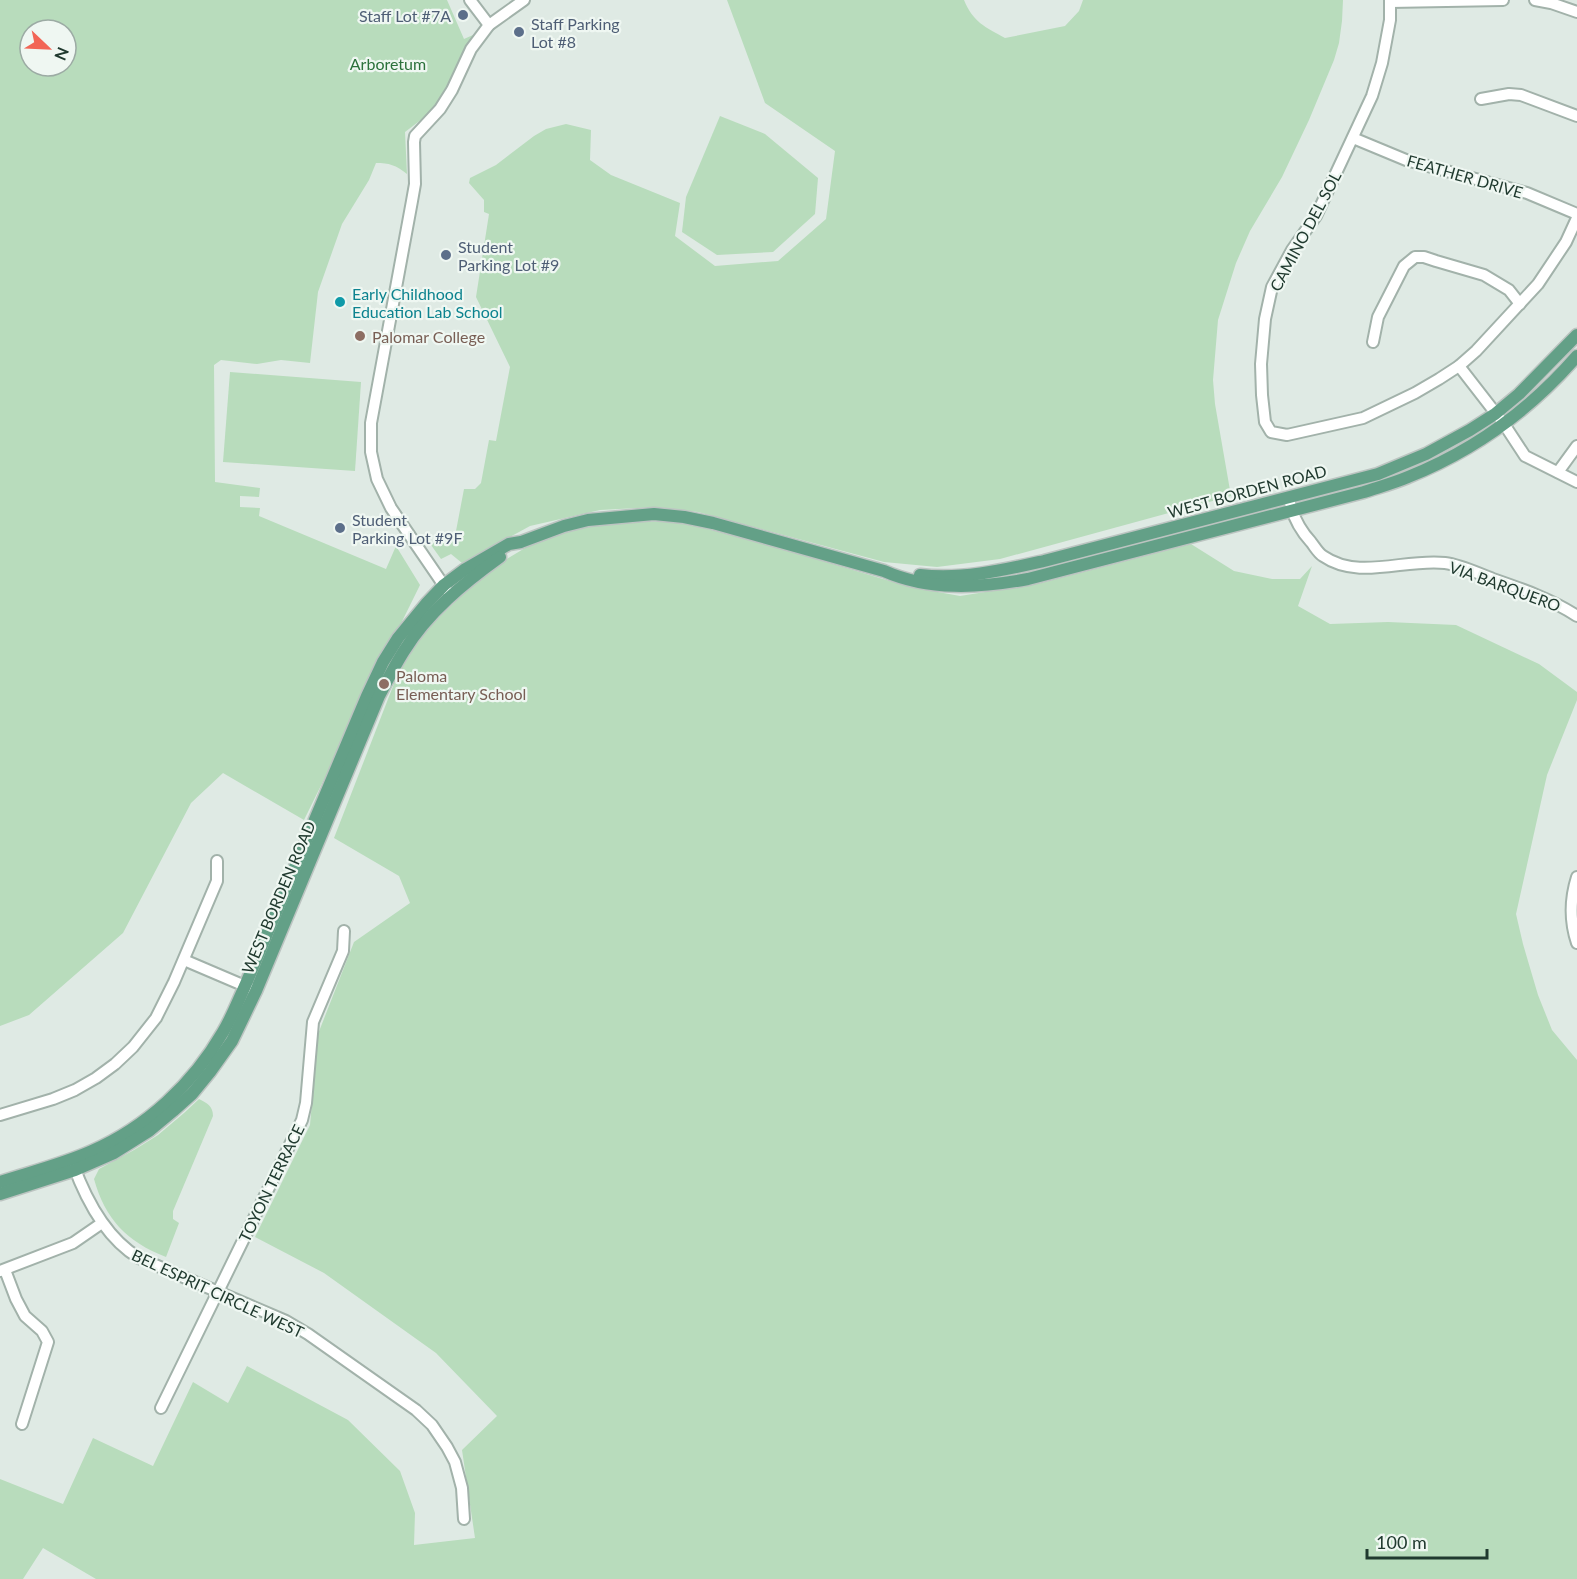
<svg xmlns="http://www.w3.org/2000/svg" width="1577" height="1579" viewBox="0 0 1577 1579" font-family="Lato,sans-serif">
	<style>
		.green { fill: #b8dcbc; fill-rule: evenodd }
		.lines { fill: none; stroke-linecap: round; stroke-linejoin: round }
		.minor-casing { stroke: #a2b2aa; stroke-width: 14 }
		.major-casing { stroke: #bcc4c1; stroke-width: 15 }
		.minor { stroke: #fff; stroke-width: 10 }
		.major { stroke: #63a087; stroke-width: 12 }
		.service-dot { fill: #5c6f8a; stroke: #eff7f2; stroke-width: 2 }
		.culture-dot { fill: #0f9aa8; stroke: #eff7f2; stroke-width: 2 }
		.education-dot { fill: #8d6e63; stroke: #eff7f2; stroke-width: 2 }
		.labels { text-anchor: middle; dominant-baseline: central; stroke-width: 4.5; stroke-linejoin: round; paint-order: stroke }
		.service-label { font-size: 16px; fill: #4e5e75; stroke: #eff7f2; text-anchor: start }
		.park-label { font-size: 16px; fill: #2b713b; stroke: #eff7f2 }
		.street-label { font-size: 16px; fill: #203a2f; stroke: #eff7f2 }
		.culture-label { font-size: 16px; fill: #0d838f; stroke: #eff7f2; text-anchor: start }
		.education-label { font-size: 16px; fill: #785e54; stroke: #eff7f2; text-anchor: start }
	</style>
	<rect width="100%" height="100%" fill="#dfeae4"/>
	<g class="green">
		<path d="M0,0H447L464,39L473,35L441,98L426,116L405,132L407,174C396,165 389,163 376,163L369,180L342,224L318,292L310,363L281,360L257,364L221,360L214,365L215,482L260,488L259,497L240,496V507L260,508L259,516L386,569L396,546L420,585L304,820L223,773L191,803L123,933L29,1015L0,1026ZM30,30H66V66H30Z"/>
		<path d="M727,0H964C973,22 985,27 1005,38L1065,26L1079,11L1083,0H1343L1342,21L1339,43L1334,60L1309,120L1282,177L1250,231L1236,263L1218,320L1213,380L1215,404L1231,496L1000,559L937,567L884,562L698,512L657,507L600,510L530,526L462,563L451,554L441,559L431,545L442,537H453L456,531L464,489H475L481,483L489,440L496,441L510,367L476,297L489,214L484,212V200L469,183L470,178L496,165L534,136L546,129L566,124L591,130L590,160L611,175L680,203L675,236L715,266L778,261L826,219L835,151L765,103Z"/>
		<polygon points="720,116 765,134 818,178 815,214 773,252 717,255 682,232 686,197"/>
		<polygon points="230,372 361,382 355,471 223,462"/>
		<polygon points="678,521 789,551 910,587 960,596 1041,583 1191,544 1234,571 1272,579 1300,579 1312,566 1298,606 1330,624 1388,622 1456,625 1539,664 1577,692 1577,700 1547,775 1516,914 1523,944 1538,995 1552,1030 1577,1060 1577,1579 96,1579 43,1548 23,1579 0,1579 0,1479 63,1504 93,1438 153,1466 193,1382 228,1403 247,1366 348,1420 400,1471 415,1513 414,1545 475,1538 462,1450 497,1416 436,1353 324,1273 255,1237 310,1125 318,1034 354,942 410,903 399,876 334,838 397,676 423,633 458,599 500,563 535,542 582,526 636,522"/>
		<path d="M199,1099C207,1103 213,1106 213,1116L173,1211V1219L179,1223L166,1257C127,1242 105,1219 94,1179L99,1169L134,1150L158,1135L184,1113Z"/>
	</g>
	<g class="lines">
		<g class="minor-casing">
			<g id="minor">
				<polyline points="470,0 489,25"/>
				<polyline points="1390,0 1390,20 1382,63 1372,96 1316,216 1292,250 1272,287 1265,319 1261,364 1262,395 1265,422 1271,432 1287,435 1363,418 1415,393 1439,379 1459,366 1476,351 1538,284 1566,242 1577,218"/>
				<polyline points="1535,0 1551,3 1577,12"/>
				<polyline points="1390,2 1503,0"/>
				<polyline points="1481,99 1509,94 1521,95 1577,116"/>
				<polyline points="1353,138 1406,160 1527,193 1577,214"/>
				<polyline points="1373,342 1378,317 1404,266 1415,257 1424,257 1436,261 1484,275 1509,290 1520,304"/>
				<polyline points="1459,366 1504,424 1525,456 1577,482"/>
				<polyline points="1558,472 1577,446"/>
				<path d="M1289,498C1292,515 1299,529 1311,542C1315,547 1318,553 1323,556C1359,581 1405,558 1445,563C1461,565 1477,573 1493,579C1522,589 1551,599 1577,616"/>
				<polyline points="447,590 391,508 377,479 371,452 371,423 412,201 415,184 414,142 415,136 440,109 452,90 471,49 489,25 524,0"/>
				<path d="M1577,877C1570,899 1570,922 1577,943"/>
				<polyline points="184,960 252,989"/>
				<polyline points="0,1115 53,1099 75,1090 96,1078 115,1064 133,1047 156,1018 174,982 217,881 217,861"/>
				<path d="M73,1164C86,1200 106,1238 139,1258L286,1321L308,1334L416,1410L432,1425L447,1447L455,1462L462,1488L464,1519"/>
				<polyline points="5,1270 16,1299 25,1316 42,1331 48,1342 22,1424"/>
				<polyline points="0,1271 73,1243 102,1223"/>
				<polyline points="161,1408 302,1120 306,1103 313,1022 343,951 344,931"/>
			</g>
		</g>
		<g class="major-casing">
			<g id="major">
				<path d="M920,575C962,580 1004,570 1044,561L1378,474L1426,454L1470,430L1495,414L1519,394L1577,335"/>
				<path d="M0,1182C31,1172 63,1164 92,1151C147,1127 193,1084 223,1032C232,1017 238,1001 245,986L367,696L383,662L398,638L426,604L444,585L464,570L509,544L521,542L564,526L588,520L654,514L684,517L713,523L884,571C929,591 980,588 1028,579L1364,492C1379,487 1394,483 1408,477C1473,451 1531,409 1577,356"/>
				<path d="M0,1194L75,1170L114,1153L149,1131L173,1111L192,1094L210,1072L232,1041L256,991L379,696C387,681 395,665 404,651C428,612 464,583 500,557"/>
			</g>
		</g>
		<use href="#minor" class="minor"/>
		<use href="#major" class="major"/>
	</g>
	<g class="service-dot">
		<circle cx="463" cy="15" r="6"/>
		<circle cx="519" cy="32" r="6"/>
		<circle cx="446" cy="255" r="6"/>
		<circle cx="340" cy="528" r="6"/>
	</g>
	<circle class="culture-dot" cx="340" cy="302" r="6"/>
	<g class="education-dot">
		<circle cx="360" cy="336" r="6"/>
		<circle cx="384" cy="684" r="6"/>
	</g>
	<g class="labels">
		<g class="service-label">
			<text x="451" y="15" text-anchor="end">Staff Lot #7A</text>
			<text x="531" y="23">Staff Parking<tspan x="531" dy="18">Lot #8</tspan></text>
			<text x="458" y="246">Student<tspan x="458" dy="18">Parking Lot #9</tspan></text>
			<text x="352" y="519">Student<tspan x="352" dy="18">Parking Lot #9F</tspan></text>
		</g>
		<g class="park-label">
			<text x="388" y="63">Arboretum</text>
		</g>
		<g class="street-label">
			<text transform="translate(1465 176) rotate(16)">FEATHER DRIVE</text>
			<text transform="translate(1305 231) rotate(-62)">CAMINO DEL SOL</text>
			<text transform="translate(1247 491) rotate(-15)">WEST BORDEN ROAD</text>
			<text transform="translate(1505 586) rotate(20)">VIA BARQUERO</text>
			<text transform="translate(278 897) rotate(-67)">WEST BORDEN ROAD</text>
			<text transform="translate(271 1183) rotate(-64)">TOYON TERRACE</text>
			<text transform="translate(218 1293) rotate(25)">BEL ESPRIT CIRCLE WEST</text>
		</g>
		<g class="culture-label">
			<text x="352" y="293">Early Childhood<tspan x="352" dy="18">Education Lab School</tspan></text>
		</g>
		<g class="education-label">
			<text x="372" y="336">Palomar College</text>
			<text x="396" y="675">Paloma<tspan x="396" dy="18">Elementary School</tspan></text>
		</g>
	</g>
	<g transform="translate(48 48) rotate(113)"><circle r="28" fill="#eff7f2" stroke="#9caba4" stroke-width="1.5"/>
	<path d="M0-4.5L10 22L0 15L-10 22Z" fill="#f26556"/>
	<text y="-9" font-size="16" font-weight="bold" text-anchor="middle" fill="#203a2f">N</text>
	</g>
	<path d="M1367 1549v9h120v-9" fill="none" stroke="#203a2f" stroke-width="3"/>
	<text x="1376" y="1549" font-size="18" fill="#203a2f" stroke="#eff7f2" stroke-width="4.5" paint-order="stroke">100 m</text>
</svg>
